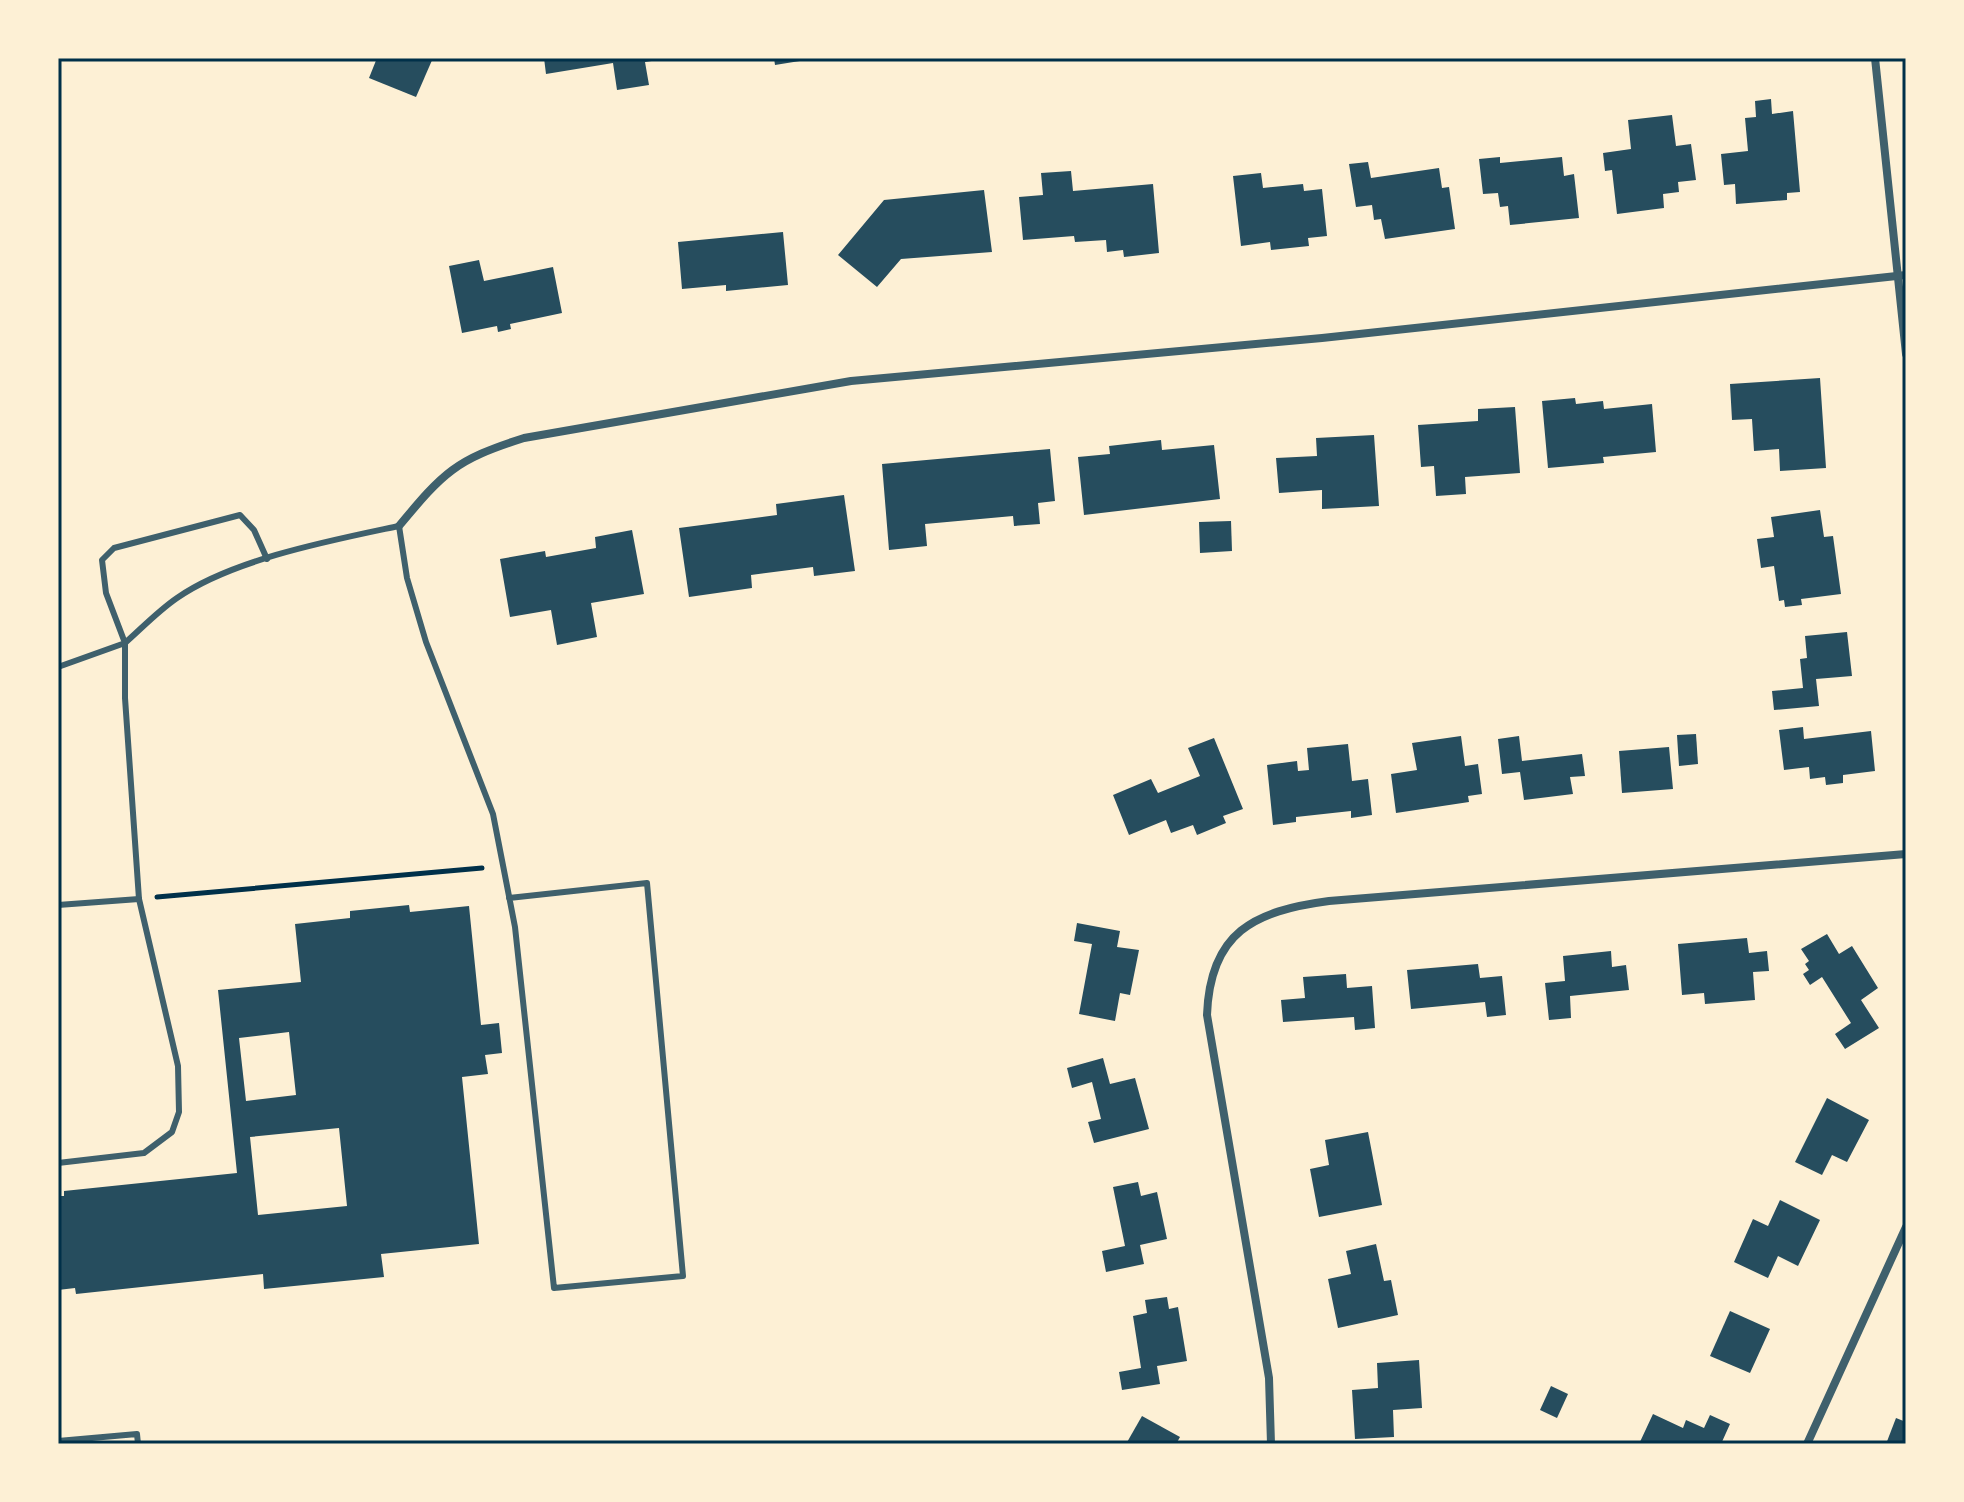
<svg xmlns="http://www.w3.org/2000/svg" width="1964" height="1502" viewBox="0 0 1964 1502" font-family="Karla,sans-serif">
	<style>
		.building { fill: #264d5e; fill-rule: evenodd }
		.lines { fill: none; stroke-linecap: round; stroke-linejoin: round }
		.path { stroke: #003049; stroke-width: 5 }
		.service { stroke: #3f606c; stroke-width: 6 }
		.minor { stroke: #3f606c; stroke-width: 8 }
		.neatline { fill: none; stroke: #003049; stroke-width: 3 }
	</style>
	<rect width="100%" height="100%" fill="#fdf0d5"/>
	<g class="building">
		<polygon points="377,58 433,58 416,97 369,78"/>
		<polygon points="544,58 658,58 658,60 645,62 649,85 617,90 613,63 546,74"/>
		<polygon points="774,58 806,58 806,60 775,65"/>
		<polygon points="1771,99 1772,114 1793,111 1800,192 1787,193 1787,200 1736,204 1735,184 1724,185 1721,154 1748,151 1745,118 1756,117 1755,101"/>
		<polygon points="1672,115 1676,146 1691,144 1696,180 1678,182 1679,192 1663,194 1664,208 1617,214 1612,170 1605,171 1603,153 1631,149 1628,120"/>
		<polygon points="1500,157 1500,163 1562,157 1564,176 1574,174 1579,218 1510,225 1508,206 1500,207 1498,193 1483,194 1479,159"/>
		<polygon points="1368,162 1371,178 1439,168 1442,188 1449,187 1455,229 1385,239 1381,219 1374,220 1372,205 1356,207 1349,164"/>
		<polygon points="1071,171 1073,191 1153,184 1159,253 1124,257 1123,250 1107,252 1106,240 1075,242 1074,236 1023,240 1019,197 1043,195 1041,173"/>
		<polygon points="1261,173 1263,188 1303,184 1304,191 1322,189 1327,236 1308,238 1309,246 1271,250 1270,242 1241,246 1233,176"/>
		<polygon points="984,190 992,252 901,259 877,287 838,255 884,200"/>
		<polygon points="783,232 788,285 726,291 726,285 682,289 678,242"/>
		<polygon points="479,260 484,281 553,267 562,313 510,324 511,329 498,332 497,326 462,333 449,266"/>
		<polygon points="1820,378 1826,468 1780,471 1779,449 1754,451 1752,419 1732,420 1730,384"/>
		<polygon points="1575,398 1576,404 1603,401 1604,409 1652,404 1656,452 1603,457 1604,463 1548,468 1542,401"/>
		<polygon points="1515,407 1520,473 1465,477 1466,494 1436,496 1434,466 1421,467 1418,425 1478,421 1478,409"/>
		<polygon points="1374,435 1379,506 1322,509 1322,490 1279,493 1276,458 1317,456 1316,438"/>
		<polygon points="1161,440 1162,450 1214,445 1220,499 1084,515 1078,457 1110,454 1109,446"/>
		<polygon points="1050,449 1055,501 1038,503 1040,524 1014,526 1013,516 925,524 927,546 889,550 882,464"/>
		<polygon points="844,495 855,571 814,576 813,567 751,575 752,588 689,597 679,528 777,515 776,504"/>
		<polygon points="1820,510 1824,537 1833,536 1841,594 1801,599 1802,605 1785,607 1784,600 1779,601 1774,566 1761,568 1757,539 1774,537 1771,517"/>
		<polygon points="1231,521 1232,551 1200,553 1199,522"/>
		<polygon points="632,530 644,594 591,603 597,637 557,645 551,610 510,617 500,559 545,551 546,557 596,548 595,537"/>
		<polygon points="1847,632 1852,676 1816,679 1819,706 1774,710 1772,691 1803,688 1800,659 1807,658 1805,636"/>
		<polygon points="1803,727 1804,739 1871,731 1875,771 1843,775 1843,783 1826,785 1825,777 1810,779 1809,767 1784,770 1779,730"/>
		<polygon points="1696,734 1698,764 1679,766 1677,735"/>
		<polygon points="1461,736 1465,766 1478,764 1482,794 1468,796 1469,802 1396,813 1391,774 1417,770 1412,743"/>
		<polygon points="1519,736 1522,761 1582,754 1585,776 1570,777 1573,794 1524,800 1520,772 1502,774 1498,739"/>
		<polygon points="1214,738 1243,809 1223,816 1226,823 1197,835 1193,825 1171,833 1166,820 1129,835 1113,795 1151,779 1158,793 1200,776 1188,748"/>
		<polygon points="1348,744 1352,781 1368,779 1372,815 1351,818 1351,811 1296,817 1296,822 1273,825 1267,765 1297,761 1298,771 1309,770 1307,748"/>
		<polygon points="1669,747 1673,789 1622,793 1619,751"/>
		<path d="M409,905L410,912L469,906L481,1025L499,1023L502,1053L485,1055L488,1074L462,1077L479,1244L381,1254L384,1277L264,1289L263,1274L76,1294L75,1288L58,1290V1196H64V1191L237,1173L218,990L301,982L295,924L350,918V911ZM289,1032L296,1095L246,1101L239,1038ZM339,1128L347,1206L258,1215L250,1137Z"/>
		<polygon points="1077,923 1120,931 1117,947 1139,950 1130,995 1120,993 1115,1021 1079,1014 1092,944 1074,941"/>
		<polygon points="1827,934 1839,954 1852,946 1878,988 1861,1000 1879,1028 1845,1049 1835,1034 1851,1023 1822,977 1810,985 1803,974 1809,970 1805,964 1809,961 1801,949"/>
		<polygon points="1747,938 1749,953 1767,951 1769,971 1753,972 1755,1000 1705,1004 1704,993 1682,995 1678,944"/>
		<polygon points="1611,951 1612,967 1626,965 1629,990 1570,996 1571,1018 1549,1020 1545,983 1565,981 1563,956"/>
		<polygon points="1478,964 1480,978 1502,976 1506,1015 1487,1017 1485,1002 1411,1009 1407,970"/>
		<polygon points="1346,974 1347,988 1372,986 1375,1028 1355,1030 1354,1017 1283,1022 1281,1000 1305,998 1303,977"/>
		<polygon points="1103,1058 1110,1084 1135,1078 1149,1129 1094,1143 1088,1122 1101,1119 1092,1082 1072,1088 1067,1068"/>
		<polygon points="1827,1098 1869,1120 1847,1162 1832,1155 1822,1175 1795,1162"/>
		<polygon points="1368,1132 1382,1205 1319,1217 1310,1169 1329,1165 1325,1140"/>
		<polygon points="1138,1182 1141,1196 1157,1192 1167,1239 1140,1245 1144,1264 1106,1272 1102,1251 1125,1246 1113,1187"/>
		<polygon points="1780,1200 1820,1220 1798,1266 1778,1256 1768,1278 1734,1262 1753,1219 1768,1226"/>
		<polygon points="1376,1244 1384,1281 1391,1280 1398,1315 1338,1328 1328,1279 1351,1274 1346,1251"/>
		<polygon points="1167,1297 1169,1309 1178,1307 1187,1361 1157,1366 1160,1384 1122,1390 1119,1372 1141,1368 1133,1316 1147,1313 1145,1300"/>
		<polygon points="1730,1311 1770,1329 1750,1373 1710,1356"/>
		<polygon points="1419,1360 1422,1408 1393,1410 1394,1437 1355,1439 1352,1390 1378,1388 1377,1363"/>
		<polygon points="1551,1386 1568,1394 1557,1418 1540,1410"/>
		<polygon points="1653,1414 1683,1428 1686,1420 1704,1428 1710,1415 1730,1424 1721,1444 1639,1444"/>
		<polygon points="1142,1416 1180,1437 1176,1444 1126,1444"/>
		<polygon points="1896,1418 1906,1422 1906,1444 1886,1444"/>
	</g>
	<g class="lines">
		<polyline class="path" points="157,897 482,868"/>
		<g class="service">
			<polyline points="58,667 125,643 106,593 102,560 114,548 240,515 254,530 267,559"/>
			<polyline points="58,905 139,899"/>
			<path d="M58,1163L144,1153L172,1132L179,1112L178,1066L139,899L125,698V643C142,628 158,611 177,598C233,559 333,540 399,526L407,578L426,642L493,814L515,927L554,1288L683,1276L647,883L509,898"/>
			<polyline points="58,1441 137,1434 138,1444"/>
		</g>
		<g class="minor">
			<polyline points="1875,58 1906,354"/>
			<path d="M399,526C444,472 455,460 524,438L851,381L1322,338L1906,275"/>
			<path d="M1271,1444L1269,1378L1207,1015C1210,932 1254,911 1329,901L1906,854"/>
			<polyline points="1807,1444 1906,1227"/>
		</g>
	</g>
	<rect width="1964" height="1502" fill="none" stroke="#fdf0d5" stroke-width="120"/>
	<rect x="60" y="60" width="1844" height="1382" class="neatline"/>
</svg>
